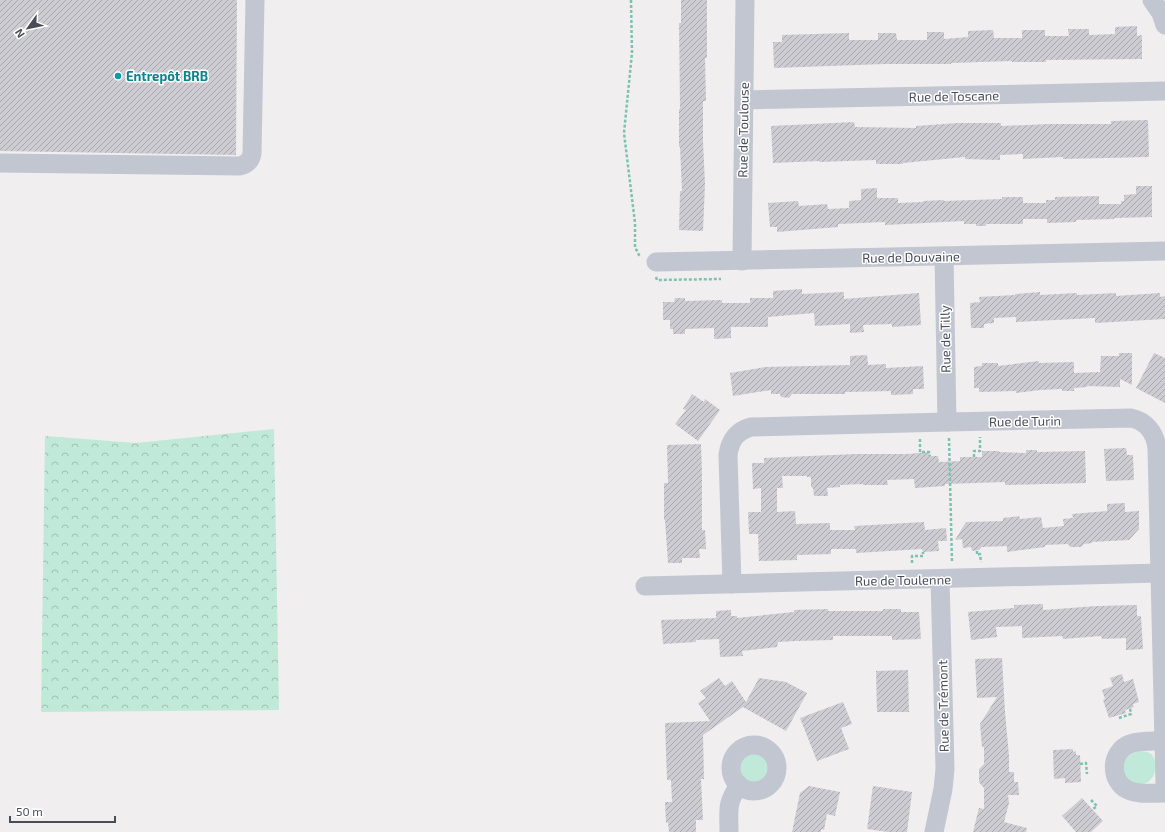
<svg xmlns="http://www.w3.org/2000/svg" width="1165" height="832" viewBox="0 0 1165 832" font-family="'Exo 2',sans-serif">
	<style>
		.green { fill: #c1e9da }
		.forest { fill: url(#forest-crowns) }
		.building { fill: url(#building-hatch) }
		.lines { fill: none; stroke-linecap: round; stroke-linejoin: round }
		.path { stroke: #7dc2b1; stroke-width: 2.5; stroke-dasharray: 3 2; stroke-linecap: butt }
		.minor { stroke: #c2c6d1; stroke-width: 19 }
		.culture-dot { fill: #0f9aa8; stroke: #fff; stroke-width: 1.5 }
		.labels { text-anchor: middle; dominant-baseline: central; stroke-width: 3; stroke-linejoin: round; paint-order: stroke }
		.culture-label { font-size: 13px; font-weight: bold; fill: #0d838f; stroke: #fff; text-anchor: start }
		.street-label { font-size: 13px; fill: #484d58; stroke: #fff }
	</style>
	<defs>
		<pattern id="forest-crowns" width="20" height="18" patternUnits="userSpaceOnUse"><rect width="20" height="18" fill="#c1e9da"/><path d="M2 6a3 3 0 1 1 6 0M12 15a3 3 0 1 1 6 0" fill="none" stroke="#9fbfb4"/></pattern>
		<pattern id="building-hatch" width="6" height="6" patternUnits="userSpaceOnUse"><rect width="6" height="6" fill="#ccccd2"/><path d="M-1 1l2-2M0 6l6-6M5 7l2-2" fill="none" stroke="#a8a8ad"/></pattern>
	</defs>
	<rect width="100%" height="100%" fill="#f0eeee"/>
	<g class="green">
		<path d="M1141,751C1144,751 1147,752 1150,753C1153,755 1154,758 1155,761C1159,781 1140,793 1126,777C1115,764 1128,753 1141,751Z"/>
		<circle cx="753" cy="768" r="16"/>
	</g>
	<polygon class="forest" points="274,429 279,710 41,712 45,436 136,443"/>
	<g class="building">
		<polygon points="0,0 237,0 236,155 0,151"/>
		<polygon points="681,0 707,0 707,58 705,58 706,101 703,101 703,142 705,184 703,231 679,230 680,191 682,191 680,147 679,147 679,109 680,109 679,23 681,23"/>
		<polygon points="1137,26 1137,36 1142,35 1142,59 1046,60 1046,62 1012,62 1012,61 951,63 951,64 885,64 774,68 773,42 782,42 782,35 849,33 849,40 878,40 878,33 896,33 897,40 927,40 927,32 944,32 944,39 968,37 968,31 993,30 994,38 1022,38 1022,30 1045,30 1045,36 1069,36 1068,29 1089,29 1089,35 1115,34 1115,27"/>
		<polygon points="1148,120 1149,157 1063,159 1063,157 1023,159 1023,154 1000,155 1000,160 965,159 965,157 903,163 903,164 876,164 876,160 819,162 819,161 773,163 771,126 854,122 855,127 916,128 916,126 958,123 1001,123 1001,126 1049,124 1111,124 1111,121"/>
		<polygon points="1136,186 1152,186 1152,217 1114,218 1114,219 1076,220 1076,222 1047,223 1047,219 1023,219 1023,224 986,224 986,226 976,226 976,224 964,224 964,221 885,225 885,222 838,224 838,227 777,232 777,227 770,227 768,203 798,201 799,206 827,204 828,209 849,208 849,201 861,200 861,189 877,188 877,198 898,198 898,203 923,202 923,201 944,200 944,201 1002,199 1002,197 1023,197 1023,203 1046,203 1046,200 1055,200 1055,197 1099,196 1099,204 1121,204 1121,201 1124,201 1124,195 1136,194"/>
		<polygon points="802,289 802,294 844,292 844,299 919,293 921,325 892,327 892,324 863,325 864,332 850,333 850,324 815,326 814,313 768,317 768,327 731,327 731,338 714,339 714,328 685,329 685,334 673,334 673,329 670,329 670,320 663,320 663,302 674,302 675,298 685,298 685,301 722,300 722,303 750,303 750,298 773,298 773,291"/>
		<polygon points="1040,292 1040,295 1077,293 1077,295 1116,293 1116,296 1160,293 1160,297 1165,296 1165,319 1095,323 1095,318 1016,322 1016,317 994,318 994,323 984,324 984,328 971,328 970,303 980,302 979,297 1015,295 1015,294"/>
		<polygon points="1119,353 1132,353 1132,385 1120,379 1120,387 1087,386 1087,387 1074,388 1074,391 1062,391 1062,389 1040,390 1016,393 1016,391 979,392 979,388 974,388 974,367 982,366 982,363 998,363 998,366 1039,361 1039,363 1074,362 1074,373 1100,372 1101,356 1119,356"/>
		<polygon points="1154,353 1165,358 1165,403 1136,388"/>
		<polygon points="867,355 868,365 886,364 886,368 923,366 924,389 913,389 913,394 891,395 891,391 845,392 845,394 792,394 789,398 781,397 780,394 771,394 771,390 733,396 730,373 765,367 850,365 850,356"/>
		<polygon points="692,394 704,402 705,399 720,410 698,441 675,424 686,410 683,409"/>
		<polygon points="701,444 702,473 702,530 705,530 706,549 699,549 700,558 682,558 682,563 668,563 665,520 664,520 664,483 668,483 667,445"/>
		<polygon points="1126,448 1127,455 1133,455 1134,480 1106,481 1104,449"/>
		<polygon points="1026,450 1037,450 1037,452 1085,451 1086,483 1005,485 1005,482 945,484 945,486 915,488 914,479 887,480 888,485 863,485 863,484 840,485 840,487 827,488 828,496 814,496 813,488 811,487 811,477 807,477 807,476 782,476 783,488 777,488 777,512 795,511 796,524 830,523 830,530 855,530 854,526 924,522 925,530 946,528 947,541 938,541 939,551 923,552 922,549 856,553 856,549 831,549 831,554 797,555 797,560 759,561 758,534 749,534 748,512 761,512 761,488 753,489 752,463 764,463 764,458 856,454 908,454 929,452 930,456 938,456 939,462 960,461 960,457 982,457 982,451 999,451 999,452 1026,453"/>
		<polygon points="1125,503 1125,512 1139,511 1139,529 1129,540 1092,542 1092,543 1084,544 1081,547 1070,547 1068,544 1045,545 1045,547 1007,552 1007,546 982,547 979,550 972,551 971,547 963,548 962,539 955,540 966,522 1003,521 1003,518 1019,516 1020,519 1041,517 1043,528 1064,526 1063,519 1073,518 1072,514 1107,511 1107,504"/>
		<polygon points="1043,604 1043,610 1097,606 1137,605 1137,616 1141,616 1143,649 1126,650 1126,638 1102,639 1101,636 1063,639 1062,636 1022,638 1022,626 996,627 997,637 971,640 968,612 1014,608 1014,605"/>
		<polygon points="828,609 828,611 883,611 883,609 901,609 901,612 919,612 921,639 892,640 892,636 833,636 833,640 796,641 778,642 777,647 742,651 743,656 720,657 719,639 696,640 696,642 663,644 661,620 716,618 716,611 731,610 731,616 737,616 737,618 794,612 794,610"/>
		<polygon points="1002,658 1005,712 1009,756 1009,772 1014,772 1014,782 1018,782 1019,795 1008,795 1009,803 1004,822 1027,828 1026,832 973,832 979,808 984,809 984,788 979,782 979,769 984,764 984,747 982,747 980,724 997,697 977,698 975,659"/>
		<polygon points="908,670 909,712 877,712 876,671"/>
		<polygon points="1122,674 1124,682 1133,679 1139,702 1133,704 1134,707 1125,710 1126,713 1109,718 1103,700 1105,699 1102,690 1113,686 1110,678"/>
		<polygon points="719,678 725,686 732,681 746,702 759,678 786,682 807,693 786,731 743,707 703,735 704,779 701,779 703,820 696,820 696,832 669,832 668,822 666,823 665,802 672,802 671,780 667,780 665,723 710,721 698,703 706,698 700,691"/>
		<polygon points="843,702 852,724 841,728 849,749 817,761 800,718"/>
		<polygon points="1073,749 1073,752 1076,751 1076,755 1080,755 1081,782 1065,783 1065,778 1054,779 1053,750"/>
		<polygon points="809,786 840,792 835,816 827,814 824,830 821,829 821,832 792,832 800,793"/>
		<polygon points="873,786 912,792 907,832 888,832 867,829"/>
		<polygon points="1082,798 1103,821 1091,832 1076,832 1062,816"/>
	</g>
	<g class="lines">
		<g class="path">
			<polyline points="631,0 632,53 624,133 635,223 635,247 639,255 641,257"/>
			<polyline points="656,277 657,280 721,279"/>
			<polyline points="949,438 952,563"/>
			<polyline points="920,439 920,452 929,452 930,456"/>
			<polyline points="974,457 974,451 980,451 980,437"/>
			<polyline points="977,551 977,555 980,554 981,562"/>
			<polyline points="912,563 912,556 923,556 923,552"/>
			<polyline points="1119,718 1131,714 1130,708"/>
			<polyline points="1080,764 1086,763 1087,774"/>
			<polyline points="1091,800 1097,806 1093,809"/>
		</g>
		<g class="minor">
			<polyline points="1152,0 1161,13 1165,25"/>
			<polyline points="744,100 1165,91"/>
			<path d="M0,163L239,166C246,165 251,161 252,153L255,0"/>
			<polyline points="944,256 947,422"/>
			<polyline points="742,261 745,0"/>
			<polyline points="656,262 1165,251"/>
			<path d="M732,584L728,455C730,440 737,431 751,427L947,422L1131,418C1146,421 1155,433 1157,448L1165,784"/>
			<polyline points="645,586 1160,573"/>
			<path d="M1164,741C1153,741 1140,740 1130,744C1110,751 1109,781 1128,790C1139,795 1154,793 1165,793"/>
			<circle cx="754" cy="768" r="23"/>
			<path d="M729,832C729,810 726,804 739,785"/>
			<polyline points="934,832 943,789 945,769 940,579"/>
		</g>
	</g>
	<circle class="culture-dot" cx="118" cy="76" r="4"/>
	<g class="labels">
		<g class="culture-label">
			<text x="126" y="76">Entrepôt BRB</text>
		</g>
		<g class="street-label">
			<text transform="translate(954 96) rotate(-1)">Rue de Toscane</text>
			<text transform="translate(743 130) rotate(-89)">Rue de Toulouse</text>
			<text transform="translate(911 257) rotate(-1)">Rue de Douvaine</text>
			<text transform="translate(945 339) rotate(-91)">Rue de Tilly</text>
			<text transform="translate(1025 421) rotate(-1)">Rue de Turin</text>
			<text transform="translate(903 580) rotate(-1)">Rue de Toulenne</text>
			<text transform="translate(943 706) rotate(-91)">Rue de Trémont</text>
		</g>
	</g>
	<g transform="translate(28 28) rotate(237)" stroke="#ffffff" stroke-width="3" paint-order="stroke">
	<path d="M0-3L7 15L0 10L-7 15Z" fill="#484d58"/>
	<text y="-6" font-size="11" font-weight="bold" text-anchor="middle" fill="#484d58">N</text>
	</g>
	<path d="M10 816v6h105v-6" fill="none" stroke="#484d58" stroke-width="2"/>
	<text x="16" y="816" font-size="12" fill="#484d58" stroke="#ffffff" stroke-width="3" paint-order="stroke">50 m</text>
</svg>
